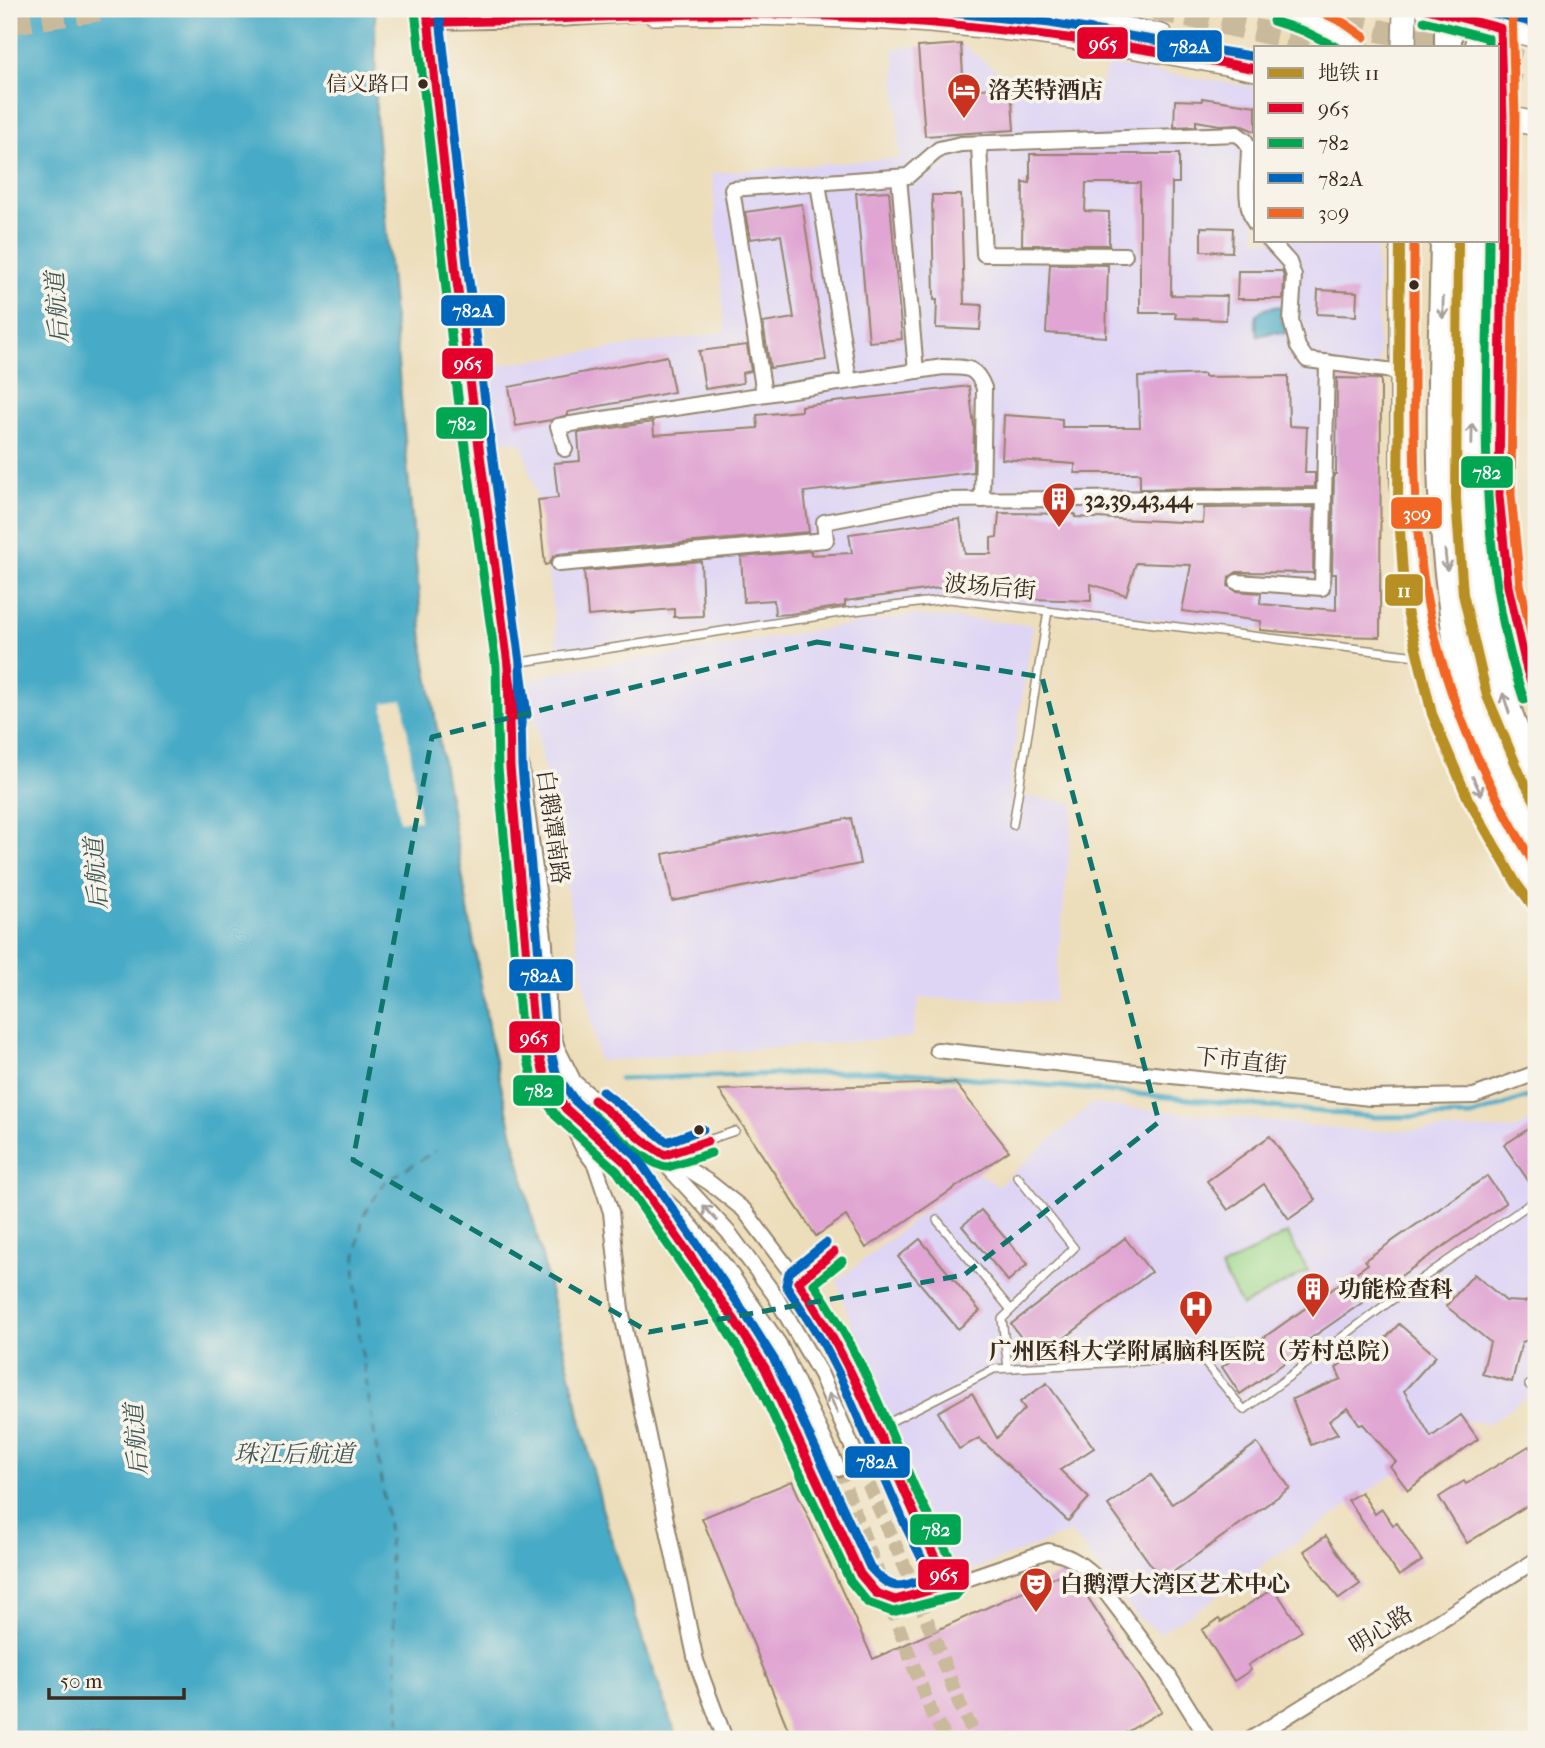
<svg xmlns="http://www.w3.org/2000/svg" width="1545" height="1748" viewBox="0 0 1545 1748" font-family="'IM FELL French Canon','Noto Serif SC',serif">
	<style>
		.built { fill: #ded5f5 }
		.green { fill: #9ed98c; stroke: #6c8255; stroke-width: 2 }
		.water { fill: #46aac6; stroke: #406a72; stroke-width: 2 }
		.pier { fill: #eddebb }
		.lines { fill: none; stroke-linecap: round; stroke-linejoin: round }
		.stream { stroke: #46aac6; stroke-width: 5 }
		.ferry { stroke: #3f5759; stroke-width: 2; stroke-dasharray: 9 7; stroke-linecap: butt }
		.building { fill: #e0a5d3 }
		.street-tunnel { stroke: #c9ba9c; stroke-width: 14; stroke-dasharray: 14 7; stroke-linecap: butt }
		.primary-tunnel { stroke: #c9ba9c; stroke-width: 23; stroke-dasharray: 23 11; stroke-linecap: butt }
		.lane-casing { stroke: #94846c; stroke-width: 10 }
		.street-casing { stroke: #94846c; stroke-width: 18 }
		.primary-casing { stroke: #94846c; stroke-width: 26 }
		.highway-casing { stroke: #94846c; stroke-width: 30 }
		.lane { stroke: #fff; stroke-width: 7 }
		.street { stroke: #fff; stroke-width: 14 }
		.primary { stroke: #fff; stroke-width: 23 }
		.highway { stroke: #fff; stroke-width: 26 }
		.highway-bridge-casing { stroke: #94846c; stroke-width: 30; stroke-linecap: butt }
		.highway-bridge { stroke: #fff; stroke-width: 26 }
		.bus-1-casing { stroke: #f7f3e8; stroke-width: 14 }
		.bus-2-casing { stroke: #f7f3e8; stroke-width: 14 }
		.bus-3-casing { stroke: #f7f3e8; stroke-width: 14 }
		.bus-4-casing { stroke: #f7f3e8; stroke-width: 14 }
		.bus-1 { stroke: #e4002b; stroke-width: 9 }
		.bus-2 { stroke: #00a651; stroke-width: 9 }
		.bus-3 { stroke: #0065bd; stroke-width: 9 }
		.bus-4 { stroke: #f26522; stroke-width: 9 }
		.metro-1-casing { stroke: #f7f3e8; stroke-width: 16 }
		.metro-1 { stroke: #b78f23; stroke-width: 10 }
		.oneway { stroke: #a79f9a }
		.marked { fill: none; stroke: #0f766e; stroke-width: 5; stroke-dasharray: 14 9; stroke-linejoin: round }
		.bus-dot { fill: #3b2a1e; stroke: #f7f3e8; stroke-width: 2.5 }
		.labels { text-anchor: middle; dominant-baseline: central; stroke-width: 7; stroke-linejoin: round; paint-order: stroke }
		.bus-label { font-size: 21px; fill: #3b2a1e; stroke: #f7f3e8; text-anchor: end }
		.poi-label { font-size: 23px; font-weight: bold; fill: #3b2a1e; stroke: #f7f3e8; text-anchor: start }
		.street-label { font-size: 23px; fill: #3b2a1e; stroke: #f7f3e8 }
		.water-label { font-size: 24px; font-style: italic; fill: #3f5759; stroke: #f7f3e8 }
		.line-badge { stroke: #f7f3e8; stroke-width: 2.5 }
		.badge-label { font-size: 19px; text-anchor: middle; font-weight: bold; fill: #fff }
	</style>
	<rect width="100%" height="100%" fill="#f7f3e8"/>
	<filter id="ink" filterUnits="userSpaceOnUse"><feTurbulence type="fractalNoise" baseFrequency=".0143" numOctaves="2"/><feDisplacementMap in="SourceGraphic" scale="14" xChannelSelector="R" yChannelSelector="G"/><feConvolveMatrix kernelMatrix="1 2 1 2 8 2 1 2 1" color-interpolation-filters="sRGB"/></filter>
	<filter id="wash" filterUnits="userSpaceOnUse"><feTurbulence type="fractalNoise" baseFrequency=".00686" numOctaves="4" result="noise"/><feDisplacementMap in="SourceGraphic" scale="28" xChannelSelector="R" yChannelSelector="G"/><feGaussianBlur stdDeviation="1.57" result="paint"/><feColorMatrix in="noise" values="0 0 0 0 0 0 0 0 0 0 0 0 0 0 0 0 0 1.4 0 .05"/><feComposite in="paint" operator="in"/></filter>
	<g filter="url(#wash)">
		<rect width="100%" height="100%" fill="#eddebb"/>
		<g class="built">
			<polygon points="961,44 1021,89 1093,106 1108,65 1256,87 1256,240 1376,240 1379,367 1381,378 1380,637 1335,636 1260,630 949,599 559,656 538,500 522,443 475,436 467,370 725,332 712,173 900,158 894,48"/>
			<polygon points="913,615 1033,625 1008,794 1074,803 1054,1002 919,998 912,1037 599,1061 528,682 557,672"/>
			<polygon points="1091,1104 1368,1131 1517,1129 1536,1117 1536,1395 1532,1393 1490,1423 1453,1420 1398,1471 1212,1600 1160,1633 1137,1617 1071,1532 954,1577 895,1452 837,1281 975,1171 998,1186"/>
		</g>
		<polygon class="green" points="1287,1233 1308,1271 1242,1306 1221,1268"/>
		<g class="water">
			<polygon points="9,9 375,9 376,117 424,652 491,1043 602,1508 643,1640 678,1739 9,1739"/>
			<path d="M1283,306L1285,312L1280,316L1286,331L1284,334L1274,332L1258,336C1251,310 1260,308 1283,306Z"/>
		</g>
		<polygon class="pier" points="403,700 420,820 399,821 383,703"/>
		<g class="lines">
			<polyline class="stream" points="619,1079 877,1071 952,1076 1374,1117 1472,1116 1536,1094"/>
			<polyline class="ferry" points="401,1739 388,1525 357,1319 355,1262 363,1216 385,1182 435,1151"/>
		</g>
		<g id="blocks">
			<g class="building">
				<polygon points="961,44 964,90 1011,87 1014,130 925,136 918,47"/>
				<polygon points="1202,98 1256,106 1256,132 1238,124 1220,125 1196,121 1196,126 1174,127 1175,100 1202,101"/>
				<polygon points="1030,154 1179,154 1179,183 1172,183 1171,295 1227,296 1226,320 1175,318 1176,313 1140,313 1140,183 1086,183 1085,211 1109,212 1109,245 1022,245 1023,182 1030,183"/>
				<polygon points="889,191 902,339 869,342 856,193"/>
				<polygon points="932,195 961,195 964,304 982,305 980,330 936,328 937,300 934,300"/>
				<polygon points="802,204 826,360 770,368 763,323 794,318 781,235 750,239 745,212"/>
				<polygon points="1201,227 1233,228 1232,252 1201,251"/>
				<polygon points="1050,264 1108,265 1106,337 1046,333"/>
				<polygon points="1238,271 1282,271 1284,277 1283,299 1237,299"/>
				<polygon points="1318,290 1357,292 1356,316 1317,314"/>
				<polygon points="747,345 751,371 742,373 743,383 705,389 699,351"/>
				<polygon points="667,356 674,392 568,412 568,415 551,420 516,426 509,387"/>
				<polygon points="1204,374 1204,377 1288,376 1289,426 1307,427 1305,473 1315,473 1315,487 1140,489 1140,473 1075,473 1075,464 1002,459 1004,415 1062,419 1062,427 1140,427 1138,377"/>
				<polygon points="1337,378 1381,379 1380,637 1335,636 1260,630 1261,621 1182,611 1191,565 1136,563 1126,595 1091,584 1091,601 1031,599 1031,588 969,587 969,584 845,601 845,606 790,614 775,615 774,600 744,602 741,557 811,551 811,555 852,553 849,534 960,519 965,554 991,554 991,538 997,537 999,513 1075,514 1075,517 1203,523 1204,508 1314,507 1313,573 1237,572 1229,577 1228,586 1236,591 1261,593 1260,604 1336,610 1336,574 1332,574 1334,474 1336,474"/>
				<polygon points="969,386 974,427 973,472 804,492 809,532 558,554 553,557 549,564 545,565 538,500 558,498 554,463 580,461 578,433 653,422 654,435 758,428 757,415 801,411 801,406"/>
				<polygon points="701,561 703,616 674,617 674,609 588,616 584,571"/>
				<polygon points="851,818 860,864 672,901 663,854"/>
				<polygon points="955,1083 1009,1151 866,1248 846,1216 816,1236 719,1090"/>
				<polygon points="1536,1124 1536,1192 1504,1145"/>
				<polygon points="1270,1136 1316,1200 1289,1219 1264,1184 1228,1210 1207,1181"/>
				<polygon points="1487,1176 1506,1203 1307,1341 1310,1345 1240,1394 1222,1367 1368,1264 1365,1260"/>
				<polygon points="981,1210 1028,1264 1008,1281 962,1226"/>
				<polygon points="1125,1238 1151,1272 1037,1359 1011,1324"/>
				<polygon points="920,1239 980,1311 958,1329 898,1257"/>
				<polygon points="1474,1274 1506,1301 1524,1302 1536,1298 1536,1337 1522,1342 1512,1382 1482,1374 1490,1342 1446,1306"/>
				<polygon points="1399,1324 1436,1356 1404,1391 1431,1437 1461,1415 1478,1439 1408,1490 1390,1466 1396,1462 1363,1424 1360,1425 1348,1408 1329,1421 1338,1434 1311,1445 1292,1399 1341,1379 1336,1368 1356,1351 1364,1361"/>
				<polygon points="1047,1383 1094,1448 1060,1470 1089,1498 1068,1521 979,1438 959,1449 938,1412 972,1393 997,1438 1025,1409 1020,1402"/>
				<polygon points="1257,1443 1290,1488 1162,1580 1108,1505 1151,1475 1172,1504"/>
				<polygon points="1529,1446 1536,1457 1536,1500 1467,1543 1439,1497 1464,1481 1466,1484"/>
				<polygon points="792,1481 873,1659 1070,1570 1162,1711 1115,1739 792,1739 702,1518"/>
				<polygon points="1361,1492 1375,1514 1382,1509 1393,1525 1397,1523 1422,1561 1399,1576 1348,1500"/>
				<polygon points="1326,1536 1360,1584 1339,1599 1304,1551"/>
				<polygon points="1274,1588 1302,1631 1248,1665 1251,1670 1234,1681 1202,1630 1219,1619 1221,1622"/>
			</g>
		</g>
	</g>
	<g filter="url(#ink)">
		<use href="#blocks" fill-opacity="0" stroke="#94846c" stroke-width="2"/>
		<g class="lines">
			<g class="street-tunnel">
				<polyline points="860,1465 916,1592 962,1710 977,1739"/>
				<polyline points="838,1469 932,1714 946,1739"/>
			</g>
			<g class="primary-tunnel">
				<polyline points="1154,9 1335,47"/>
				<polyline points="1311,16 1455,47"/>
				<polyline points="9,23 105,9"/>
				<polyline points="1498,56 1536,64"/>
				<polyline points="1498,81 1536,89"/>
			</g>
			<g class="lane-casing">
				<g id="lane">
					<polyline points="508,664 846,612 949,599 1425,657"/>
					<polyline points="1013,825 1048,611"/>
					<polyline points="666,1154 735,1131"/>
					<polyline points="937,1220 1011,1310"/>
					<polyline points="798,1281 834,1252"/>
					<polyline points="1008,1368 1002,1319 1074,1248 1017,1176"/>
					<polyline points="1529,1385 1536,1384"/>
					<polyline points="878,1428 994,1369 1201,1358 1244,1410 1404,1291 1534,1201"/>
				</g>
			</g>
			<g class="street-casing">
				<g id="street">
					<path d="M427,9C455,322 504,633 545,944L549,1021L557,1048L574,1082L645,1142L729,1233L774,1294L821,1375L860,1465"/>
					<polyline points="428,22 540,20 654,13"/>
					<polyline points="979,144 984,254 1125,255"/>
					<polyline points="899,177 916,371"/>
					<polyline points="818,183 849,381"/>
					<polyline points="1269,240 1289,262 1294,276 1291,321 1298,347 1307,360 1402,372"/>
					<path d="M764,394L732,189L908,176L939,149L961,144L1237,134L1245,140L1249,148C1249,170 1242,206 1256,225"/>
					<path d="M565,449L558,426L943,367C965,368 975,364 984,388L982,500"/>
					<polyline points="559,564 826,540 824,522 939,500 1322,497"/>
					<polyline points="1237,582 1322,588 1327,362"/>
					<polyline points="509,731 510,767 534,1036 546,1081 566,1109 633,1169"/>
					<polyline points="937,1050 1370,1098 1474,1096 1536,1073"/>
					<polyline points="567,1114 583,1148 595,1164 611,1212 621,1310 696,1661 725,1739"/>
					<polyline points="661,1152 710,1183 744,1210 820,1311 845,1356 917,1522 949,1585"/>
					<path d="M626,1163L734,1319L765,1368L860,1574L876,1593L895,1600L949,1585L1048,1551C1067,1555 1078,1561 1092,1574L1168,1675L1208,1739"/>
					<polyline points="650,1186 685,1219 726,1267 779,1344 838,1469"/>
					<polyline points="1251,1739 1536,1560"/>
				</g>
			</g>
			<g class="primary-casing">
				<g id="primary">
					<path d="M650,9L654,13C753,12 853,14 952,23C1054,32 1156,49 1256,69"/>
					<polyline points="992,9 1046,14 1161,36"/>
					<path d="M1276,9C1306,17 1332,27 1356,47"/>
					<polyline points="1427,9 1536,36"/>
					<polyline points="1500,9 1503,117 1499,496 1508,586 1527,670 1536,696"/>
					<polyline points="1404,47 1405,9"/>
					<polyline points="1498,116 1536,124"/>
					<polyline points="1402,240 1402,482 1411,575 1418,618 1446,718 1498,829 1536,890"/>
				</g>
			</g>
			<g class="highway-casing">
				<g id="highway">
					<path d="M1444,240C1442,356 1435,474 1450,590C1454,621 1457,654 1466,684C1483,739 1507,790 1536,839"/>
					<path d="M1477,240C1474,425 1452,607 1536,780"/>
				</g>
			</g>
			<use href="#lane" class="lane"/>
			<use href="#street" class="street"/>
			<use href="#primary" class="primary"/>
			<use href="#highway" class="highway"/>
			<g class="highway-bridge-casing">
				<g id="highway-bridge">
					<polyline points="1448,47 1448,9"/>
					<polyline points="1479,47 1479,9"/>
				</g>
			</g>
			<use href="#highway-bridge" class="highway-bridge"/>
			<g class="bus-1-casing">
				<g id="bus-1">
					<polyline points="427,9 456,275 515,717"/>
					<polyline points="1427,9 1500,28 1503,117 1499,496 1508,586 1527,670 1536,696"/>
					<path d="M428,22C541,22 654,12 767,14C932,17 1094,38 1256,69"/>
					<path d="M508,664L510,767L534,1036L546,1081L566,1109L626,1163L734,1319L765,1368L860,1574L876,1593L895,1600L949,1585C896,1485 863,1375 798,1282L834,1252"/>
					<polyline points="594,1100 645,1142 665,1155 707,1141"/>
				</g>
			</g>
			<g class="bus-2-casing">
				<g id="bus-2">
					<path d="M415,10L458,397L496,665L498,768L522,1037L534,1084L557,1117L617,1171L724,1326L754,1374L850,1581L868,1603L893,1612L955,1596L960,1590L961,1583C948,1550 929,1519 914,1486C884,1417 858,1347 814,1284L842,1261"/>
					<polyline points="1273,21 1304,31 1336,47"/>
					<polyline points="1424,21 1488,38 1488,47"/>
					<path d="M1489,240C1488,393 1473,552 1524,700"/>
					<path d="M586,1109C603,1123 649,1167 668,1167L711,1153"/>
				</g>
			</g>
			<g class="bus-3-casing">
				<g id="bus-3">
					<polyline points="439,9 468,273 527,715"/>
					<polyline points="915,9 1050,23 1256,57"/>
					<polyline points="1477,9 1536,23"/>
					<polyline points="428,10 520,9"/>
					<path d="M520,664L522,766L546,1034L557,1076L575,1101L636,1156L744,1312L775,1361L870,1567C894,1595 900,1586 931,1577L906,1527L839,1374L824,1345L786,1285L789,1273L826,1243"/>
					<polyline points="602,1091 667,1142 703,1129"/>
				</g>
			</g>
			<g class="bus-4-casing">
				<g id="bus-4">
					<polyline points="1315,9 1344,23 1364,37"/>
					<polyline points="1512,9 1515,117 1511,495 1520,584 1536,655"/>
					<path d="M1414,240C1414,295 1414,349 1414,404C1414,474 1415,546 1430,615C1449,705 1488,789 1536,867"/>
				</g>
			</g>
			<use href="#bus-1" class="bus-1"/>
			<use href="#bus-2" class="bus-2"/>
			<use href="#bus-3" class="bus-3"/>
			<use href="#bus-4" class="bus-4"/>
			<g class="metro-1-casing">
				<g id="metro-1">
					<polyline points="1400,240 1398,501 1405,603 1432,714 1468,799 1516,883 1536,910"/>
					<polyline points="1458,240 1456,499 1463,594 1487,696 1520,774 1536,803"/>
				</g>
			</g>
			<use href="#metro-1" class="metro-1"/>
		</g>
		<defs><path id="oneway-shaft" d="M-6 0H5M1.5-3L5.5 0L1.5 3" fill="none" stroke-width="1.6" stroke-linecap="round" stroke-linejoin="round" transform="scale(1.75)"/></defs>
		<g class="oneway">
			<use href="#oneway-shaft" transform="translate(1443 308) rotate(91)"/>
			<use href="#oneway-shaft" transform="translate(1472 434) rotate(-89)"/>
			<use href="#oneway-shaft" transform="translate(1446 560) rotate(84)"/>
			<use href="#oneway-shaft" transform="translate(1506 703) rotate(-108)"/>
			<use href="#oneway-shaft" transform="translate(1477 786) rotate(65)"/>
			<use href="#oneway-shaft" transform="translate(710 1213) rotate(-133)"/>
			<use href="#oneway-shaft" transform="translate(833 1403) rotate(-114)"/>
		</g>
	</g>
	<path class="marked" d="M817,642L1042,677L1159,1122L964,1275L649,1332L353,1160L432,737Z"/>
	<defs>
		<g id="hotel-pin" transform="scale(1.75)"><path d="M0 17L-7.5 6A9.5 9.5 0 1 1 7.5 6Z" fill="#c8321e" stroke="#f7f3e8"/><path d="M-6-4.5h1.5V1H6V5H4.5V3h-9V5H-6ZM-4 0a1.8 1.8 0 1 1 3.6 0ZM.5 0V-2.5h3Q6-2.5 6 0Z" fill="#fff"/></g>
		<g id="building-pin" transform="scale(1.75)"><path d="M0 17L-7.5 6A9.5 9.5 0 1 1 7.5 6Z" fill="#c8321e" stroke="#f7f3e8"/><path d="M-4-6H4V6H1V3H-1V6H-4ZM-2.5-4.3h1.7v1.8h-1.7ZM.8-4.3h1.7v1.8H.8ZM-2.5-1h1.7V.8h-1.7ZM.8-1h1.7V.8H.8Z" fill="#fff"/></g>
		<g id="hospital-pin" transform="scale(1.75)"><path d="M0 17L-7.5 6A9.5 9.5 0 1 1 7.5 6Z" fill="#c8321e" stroke="#f7f3e8"/><path d="M-5-5h3v3.5h4V-5h3V5h-3V1.5h-4V5h-3Z" fill="#fff"/></g>
		<g id="theatre-pin" transform="scale(1.75)"><path d="M0 17L-7.5 6A9.5 9.5 0 1 1 7.5 6Z" fill="#c8321e" stroke="#f7f3e8"/><path d="M-5-5.5Q0-4 5-5.5V0Q5 5 0 6Q-5 5-5 0ZM-3.3-2.5H-1v1.5H-3.3ZM1-2.5H3.3v1.5H1ZM-2.8 1Q0 5.5 2.8 1Z" fill="#fff"/></g>
	</defs>
	<g fill-rule="evenodd">
		<use href="#hotel-pin" x="964" y="90"/>
		<use href="#building-pin" x="1059" y="499"/>
		<use href="#building-pin" x="1313" y="1289"/>
		<use href="#hospital-pin" x="1196" y="1307"/>
		<use href="#theatre-pin" x="1036" y="1584"/>
	</g>
	<g class="bus-dot">
		<circle cx="423" cy="84" r="6"/>
		<circle cx="1414" cy="285" r="6"/>
		<circle cx="699" cy="1130" r="6"/>
	</g>
	<g class="labels">
		<g class="bus-label">
			<text x="410" y="84">信义路口</text>
		</g>
		<g class="poi-label">
			<text x="988" y="90">洛芙特酒店</text>
			<text x="1084" y="499">32,39,43,44</text>
			<text x="1338" y="1289">功能检查科</text>
			<text x="1196" y="1351" text-anchor="middle">广州医科大学附属脑科医院（芳村总院）</text>
			<text x="1060" y="1584">白鹅潭大湾区艺术中心</text>
		</g>
		<g class="street-label">
			<text transform="translate(990 587) rotate(5)">波场后街</text>
			<text transform="translate(553 827) rotate(82)">白鹅潭南路</text>
			<text transform="translate(1241 1061) rotate(6)">下市直街</text>
			<text transform="translate(1381 1630) rotate(-32)">明心路</text>
		</g>
		<g class="water-label">
			<text transform="translate(57 308) rotate(-94)">后航道</text>
			<text transform="translate(96 874) rotate(-94)">后航道</text>
			<text transform="translate(136 1440) rotate(-94)">后航道</text>
			<text x="294" y="1454">珠江后航道</text>
		</g>
	</g>
	<g class="line-badge">
		<rect x="1076" y="26" width="53" height="34" rx="7" fill="#e4002b"/>
		<rect x="1156" y="29" width="67" height="34" rx="7" fill="#0065bd"/>
		<rect x="440" y="294" width="66" height="33" rx="7" fill="#0065bd"/>
		<rect x="441" y="347" width="53" height="33" rx="7" fill="#e4002b"/>
		<rect x="435" y="406" width="53" height="34" rx="7" fill="#00a651"/>
		<rect x="1460" y="455" width="54" height="34" rx="7" fill="#00a651"/>
		<rect x="1390" y="496" width="53" height="34" rx="7" fill="#f26522"/>
		<rect x="1384" y="573" width="40" height="34" rx="7" fill="#b78f23"/>
		<rect x="508" y="958" width="66" height="34" rx="7" fill="#0065bd"/>
		<rect x="508" y="1020" width="53" height="34" rx="7" fill="#e4002b"/>
		<rect x="512" y="1074" width="53" height="33" rx="7" fill="#00a651"/>
		<rect x="844" y="1445" width="67" height="34" rx="7" fill="#0065bd"/>
		<rect x="909" y="1513" width="53" height="33" rx="7" fill="#00a651"/>
		<rect x="917" y="1558" width="53" height="33" rx="7" fill="#e4002b"/>
	</g>
	<g class="badge-label">
		<text x="1103" y="50">965</text>
		<text x="1190" y="53">782A</text>
		<text x="473" y="317">782A</text>
		<text x="468" y="370">965</text>
		<text x="462" y="430">782</text>
		<text x="1487" y="479">782</text>
		<text x="1417" y="520">309</text>
		<text x="1404" y="597">11</text>
		<text x="541" y="982">782A</text>
		<text x="534" y="1044">965</text>
		<text x="539" y="1097">782</text>
		<text x="877" y="1468">782A</text>
		<text x="936" y="1536">782</text>
		<text x="944" y="1581">965</text>
	</g>
	<rect width="1545" height="1748" fill="none" stroke="#f7f3e8" stroke-width="35"/>
	<rect x="1254" y="46" width="245" height="196" fill="#f7f3e8" stroke="#aca397" stroke-width="2"/>
	<rect x="1268" y="68" width="35" height="10" fill="#b78f23" stroke="#aca397" stroke-width="2"/>
	<text x="1318" y="80" font-size="21" fill="#3b2a1e">地铁 11</text>
	<rect x="1268" y="103" width="35" height="10" fill="#e4002b" stroke="#aca397" stroke-width="2"/>
	<text x="1318" y="116" font-size="21" fill="#3b2a1e">965</text>
	<rect x="1268" y="138" width="35" height="10" fill="#00a651" stroke="#aca397" stroke-width="2"/>
	<text x="1318" y="150" font-size="21" fill="#3b2a1e">782</text>
	<rect x="1268" y="173" width="35" height="10" fill="#0065bd" stroke="#aca397" stroke-width="2"/>
	<text x="1318" y="186" font-size="21" fill="#3b2a1e">782A</text>
	<rect x="1268" y="208" width="35" height="10" fill="#f26522" stroke="#aca397" stroke-width="2"/>
	<text x="1318" y="220" font-size="21" fill="#3b2a1e">309</text>
	<path d="M49 1688v10h135v-10" fill="none" stroke="#3b2a1e" stroke-width="3.5"/>
	<text x="60" y="1688" font-size="21" fill="#3b2a1e" stroke="#f7f3e8" stroke-width="5" paint-order="stroke">50 m</text>
</svg>
